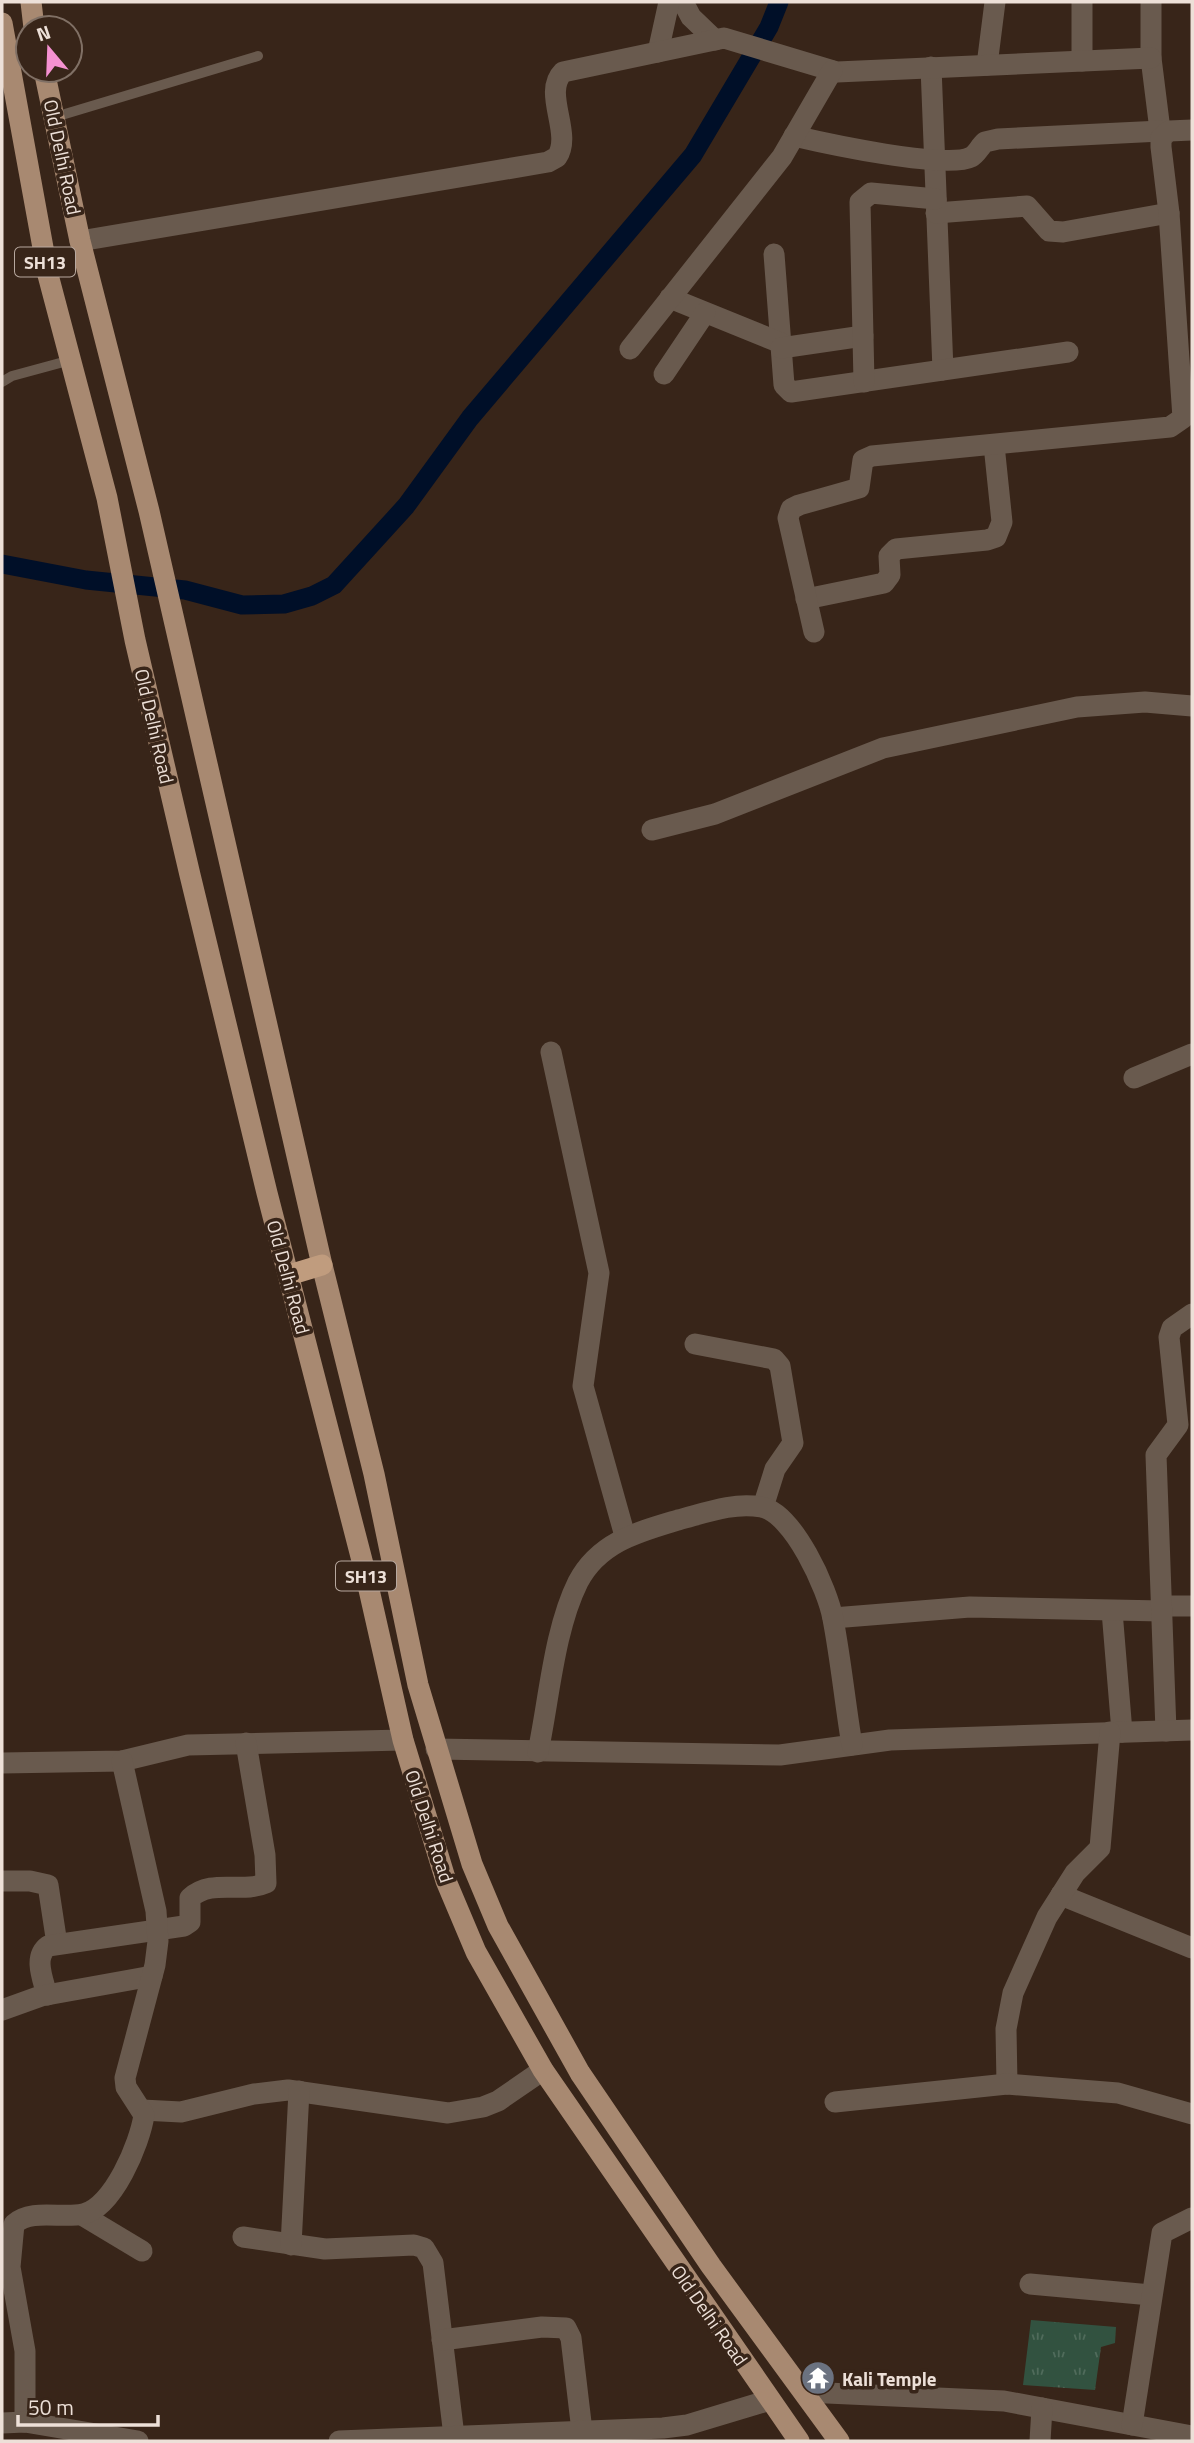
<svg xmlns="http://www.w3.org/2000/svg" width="1194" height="2443" viewBox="0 0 1194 2443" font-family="'Titillium Web',sans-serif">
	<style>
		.grass { fill: url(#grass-tufts) }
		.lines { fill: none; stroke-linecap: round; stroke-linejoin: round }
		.canal { stroke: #000f28; stroke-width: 19 }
		.lane { stroke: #695a4e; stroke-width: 10 }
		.street { stroke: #695a4e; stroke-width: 21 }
		.primary { stroke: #a88971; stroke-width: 21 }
		.highway { stroke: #c09c7e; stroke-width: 21 }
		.labels { text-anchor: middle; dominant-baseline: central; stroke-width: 7; stroke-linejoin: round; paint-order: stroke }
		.shield { fill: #382519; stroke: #b7a89f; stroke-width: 2 }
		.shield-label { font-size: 18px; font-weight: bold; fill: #ede0d8 }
		.street-label { font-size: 19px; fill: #ede0d8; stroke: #382519 }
		.poi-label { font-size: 19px; font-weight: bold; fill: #ede0d8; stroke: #382519; text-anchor: start }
	</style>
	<defs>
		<pattern id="grass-tufts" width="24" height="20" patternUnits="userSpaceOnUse" patternTransform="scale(1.75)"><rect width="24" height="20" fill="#325240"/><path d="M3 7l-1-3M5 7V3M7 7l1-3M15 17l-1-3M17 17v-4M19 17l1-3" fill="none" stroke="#506b5b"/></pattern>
	</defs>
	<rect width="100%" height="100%" fill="#382519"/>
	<polygon class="grass" points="1031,2320 1116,2327 1115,2343 1101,2347 1095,2390 1023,2385"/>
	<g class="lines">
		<polyline class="canal" points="2,564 86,580 185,590 242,605 284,604 312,596 334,585 406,506 470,418 693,155 769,27 779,2"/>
		<g class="lane">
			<polyline points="55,117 258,56"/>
			<polyline points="2,382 12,376 71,360"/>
		</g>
		<g class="street">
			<polyline points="683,2 691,17 715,40"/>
			<polyline points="1082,2 1082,61"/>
			<polyline points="1151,2 1151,58 1161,138"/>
			<polyline points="658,52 669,2"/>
			<polyline points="987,65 995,2"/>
			<polyline points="931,67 943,370"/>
			<path d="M794,136C824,143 947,170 971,157C977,154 980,146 985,142L998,139L1161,131"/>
			<polyline points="936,213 1027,206 1049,231 1063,232 1169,213"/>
			<path d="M80,241L548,162L557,157C573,133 542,93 563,72L724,38L837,72L1151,58"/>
			<polyline points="774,254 784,385 791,392 1068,352"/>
			<polyline points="670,298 781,343"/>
			<polyline points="781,348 863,336"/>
			<polyline points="630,349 782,157 832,71"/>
			<polyline points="664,374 705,313"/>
			<polyline points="864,382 860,202 871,193 936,199"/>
			<polyline points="806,599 884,583 890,575 889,556 896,549 987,540 996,537 1002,522 994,445"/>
			<polyline points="814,632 788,518 791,509 799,505 859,488 863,460 872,456 1170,427 1183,418 1169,213 1161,147 1161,138 1169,131 1192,130"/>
			<polyline points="652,830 715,814 883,748 1077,707 1145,702 1192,706"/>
			<polyline points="551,1052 599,1273 583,1386 625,1536"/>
			<polyline points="1134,1078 1192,1054"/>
			<polyline points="695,1344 774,1359 780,1366 793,1443 775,1469 763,1507"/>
			<polyline points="1161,1606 1192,1606"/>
			<polyline points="1112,1611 1122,1732"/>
			<polyline points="833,1618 970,1607 1162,1611"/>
			<polyline points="1166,1731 1156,1455 1178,1425 1169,1337 1172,1328 1192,1314"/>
			<polyline points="436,1749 780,1755 890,1740 1192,1730"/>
			<path d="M538,1752C549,1700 554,1630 578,1582C599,1542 638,1532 678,1520C705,1513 733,1502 761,1507C793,1512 828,1590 833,1619C841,1661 845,1703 852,1745"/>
			<polyline points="2,1763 122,1761 188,1745 403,1740"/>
			<polyline points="2,1881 30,1881 48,1885 57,1944"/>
			<polyline points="1061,1895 1192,1948"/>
			<path d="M47,1995C43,1979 33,1957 48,1946L184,1926L190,1922V1898C212,1878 242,1894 266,1883L265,1855L246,1743"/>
			<polyline points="2,2010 41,1996 152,1976"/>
			<polyline points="1007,2084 1006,2029 1013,1993 1047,1917 1075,1873 1100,1848 1110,1732"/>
			<polyline points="835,2102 1007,2084 1118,2093 1192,2114"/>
			<polyline points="142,2110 181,2112 254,2094 288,2090 448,2113 483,2107 498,2101 543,2070"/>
			<polyline points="82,2215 142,2251"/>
			<polyline points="243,2237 325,2249 414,2245 424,2248 433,2263 454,2436"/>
			<polyline points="291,2245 299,2091"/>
			<polyline points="1030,2284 1151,2295"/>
			<polyline points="442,2340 542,2327 566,2328 571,2338 582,2431"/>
			<polyline points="805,2392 1004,2401 1192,2436"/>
			<path d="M25,2422V2351L10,2267L14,2224C32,2208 62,2219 83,2214C113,2208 140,2143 144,2115L126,2087L125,2078L155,1965L158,1941L156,1911L122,1761"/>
			<polyline points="2,2423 25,2422 138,2441"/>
			<polyline points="1132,2425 1162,2233 1192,2218"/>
			<polyline points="339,2441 663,2428 687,2425 770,2400"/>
			<polyline points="1040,2441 1042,2408"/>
		</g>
		<g class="primary">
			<polyline points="31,2 34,28"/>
			<polyline points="2,23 48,275 107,498 135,640 190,875 267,1193 365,1572 403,1740 446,1881 476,1952 543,2070 799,2441"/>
			<polyline points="44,70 80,241 149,511 322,1265 374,1474 418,1685 472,1864 498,1926 580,2073 711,2266 839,2441"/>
		</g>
		<polyline class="highway" points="289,1275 322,1265"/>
	</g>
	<defs>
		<g id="temple-disc" transform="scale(1.75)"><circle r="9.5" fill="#6b7280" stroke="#382519"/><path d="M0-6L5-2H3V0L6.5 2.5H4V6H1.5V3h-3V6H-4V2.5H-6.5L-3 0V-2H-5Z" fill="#fff"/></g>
	</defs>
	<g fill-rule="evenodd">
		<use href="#temple-disc" x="818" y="2378"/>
	</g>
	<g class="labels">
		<g class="shield">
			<rect x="15" y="247.5" width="60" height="29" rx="5"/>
			<rect x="336" y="1561.5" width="60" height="29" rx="5"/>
		</g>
		<g class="shield-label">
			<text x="45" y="262">SH13</text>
			<text x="366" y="1576">SH13</text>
		</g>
		<g class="street-label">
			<text transform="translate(63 157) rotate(78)">Old Delhi Road</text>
			<text transform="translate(155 726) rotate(77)">Old Delhi Road</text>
			<text transform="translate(289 1277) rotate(75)">Old Delhi Road</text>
			<text transform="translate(430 1826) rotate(72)">Old Delhi Road</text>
			<text transform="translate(710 2315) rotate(55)">Old Delhi Road</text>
		</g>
		<g class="poi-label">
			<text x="842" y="2378">Kali Temple</text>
		</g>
	</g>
	<rect width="1194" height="2443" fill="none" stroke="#ede0d8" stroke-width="7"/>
	<g transform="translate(49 49) rotate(341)"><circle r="33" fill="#382519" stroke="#807065" stroke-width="2"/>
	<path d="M0-5L12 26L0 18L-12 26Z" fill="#f591d1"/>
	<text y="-10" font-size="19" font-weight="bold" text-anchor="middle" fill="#ede0d8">N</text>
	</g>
	<path d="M18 2415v10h140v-10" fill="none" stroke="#ede0d8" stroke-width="3.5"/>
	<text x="28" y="2415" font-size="21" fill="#ede0d8" stroke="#382519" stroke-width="5" paint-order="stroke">50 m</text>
</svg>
